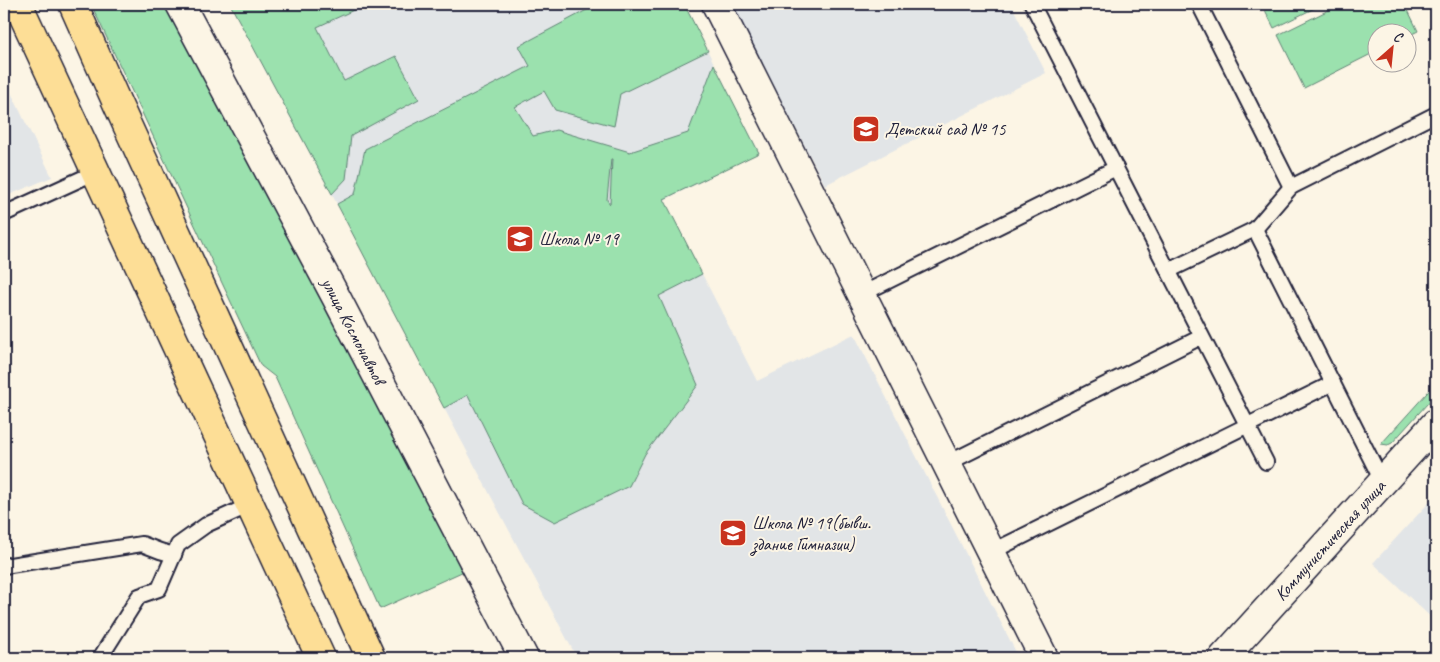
<svg xmlns="http://www.w3.org/2000/svg" width="1440" height="662" viewBox="0 0 1440 662" font-family="Caveat,sans-serif">
	<style>
		.built { fill: #e2e5e7 }
		.green { fill: #9be1ae; stroke: #5e8274; fill-rule: evenodd }
		.lines { fill: none; stroke-linecap: round; stroke-linejoin: round }
		.lane-casing { stroke: #22223b; stroke-width: 18 }
		.street-casing { stroke: #22223b; stroke-width: 31 }
		.secondary-casing { stroke: #22223b; stroke-width: 31 }
		.primary-casing { stroke: #22223b; stroke-width: 31 }
		.lane { stroke: #fcf5e5; stroke-width: 14 }
		.street { stroke: #fcf5e5; stroke-width: 28 }
		.secondary { stroke: #fcf5e5; stroke-width: 28 }
		.primary { stroke: #fdde96; stroke-width: 28 }
		.labels { text-anchor: middle; dominant-baseline: central; stroke-width: 4; stroke-linejoin: round; paint-order: stroke }
		.poi-label { font-size: 18px; fill: #22223b; stroke: #fcf5e5; text-anchor: start }
		.street-label { font-size: 18px; fill: #22223b; stroke: #fcf5e5 }
	</style>
	<rect width="100%" height="100%" fill="#fcf5e5"/>
	<filter id="ink" filterUnits="userSpaceOnUse"><feTurbulence type="fractalNoise" baseFrequency=".02" numOctaves="2"/><feDisplacementMap in="SourceGraphic" scale="10" xChannelSelector="R" yChannelSelector="G"/><feConvolveMatrix kernelMatrix="1 2 1 2 8 2 1 2 1" color-interpolation-filters="sRGB"/></filter>
	<g filter="url(#ink)">
		<g class="built">
			<polygon points="230,4 684,4 759,153 664,200 757,381 854,334 1019,658 577,658 444,408 337,204"/>
			<polygon points="732,4 1011,4 1046,73 825,185"/>
			<polygon points="4,78 52,177 4,197"/>
			<polygon points="1436,495 1436,622 1373,563"/>
		</g>
		<g class="green">
			<polygon points="91,4 180,4 475,566 380,609 275,377 261,366"/>
			<polygon points="230,4 356,4 358,8 317,27 344,81 396,56 419,99 351,136 346,179 332,194"/>
			<path d="M598,4H684L708,51L620,94L614,126L555,110L544,91L515,107L533,136L556,130L630,152L688,133L714,64L759,153L664,199L702,274L659,296L698,385L645,454L629,486L555,522L522,504L468,395L444,408L337,204L355,194L365,149L530,66L519,46ZM611,159H612L610,204L607,200Z"/>
			<polygon points="1262,4 1323,4 1274,28"/>
			<polygon points="1341,4 1405,4 1418,31 1408,36 1408,32 1378,32 1377,51 1304,88 1278,35"/>
			<polygon points="1436,383 1436,394 1392,443 1388,445 1381,444"/>
		</g>
		<g class="lines">
			<g class="lane-casing">
				<g id="lane">
					<polyline points="1032,4 1266,462"/>
					<polyline points="1199,4 1291,187"/>
					<polyline points="4,214 96,172"/>
					<polyline points="1255,229 1383,483"/>
					<polyline points="1168,271 1255,229 1291,187 1436,114"/>
					<polyline points="862,294 1116,168"/>
					<polyline points="946,464 1201,337"/>
					<polyline points="991,552 1333,383"/>
					<polyline points="4,566 142,544 160,551 174,555"/>
					<polyline points="100,658 139,596 159,589 178,545 206,525 250,505"/>
				</g>
			</g>
			<g class="street-casing">
				<g id="street">
					<path id="s1" d="M180,4L336,297L524,658"/>
					<polyline points="716,4 1044,658"/>
				</g>
			</g>
			<g class="secondary-casing">
				<g id="secondary">
					<path id="s2" d="M1223,658L1436,423"/>
				</g>
			</g>
			<g class="primary-casing">
				<g id="primary">
					<polyline points="18,4 321,658"/>
					<polyline points="73,4 117,103 371,658"/>
				</g>
			</g>
			<use href="#lane" class="lane"/>
			<use href="#street" class="street"/>
			<use href="#secondary" class="secondary"/>
			<use href="#primary" class="primary"/>
		</g>
	</g>
	<defs>
		<g id="school-square" transform="scale(1.4375)"><rect x="-9" y="-9" width="18" height="18" rx="4" fill="#c8321e" stroke="#fcf5e5"/><path d="M0-5L7-2L0 1L-7-2ZM-4 1L0 2.5L4 1V4Q0 6-4 4Z" fill="#fff"/></g>
	</defs>
	<g fill-rule="evenodd">
		<use href="#school-square" x="866" y="129"/>
		<use href="#school-square" x="520" y="239"/>
		<use href="#school-square" x="733" y="533"/>
	</g>
	<g class="labels">
		<g class="poi-label">
			<text x="885" y="129">Детский сад № 15</text>
			<text x="539" y="239">Школа № 19</text>
			<text x="752" y="523">Школа № 19(бывш.<tspan x="752" dy="21">здание Гимназии)</tspan></text>
		</g>
		<g class="street-label">
			<text stroke="none"><textPath href="#s1" startOffset="370">улица Космонавтов</textPath></text>
			<text stroke="none"><textPath href="#s2" startOffset="159">Коммунистическая улица</textPath></text>
		</g>
	</g>
	<rect width="1440" height="662" fill="none" stroke="#fcf5e5" stroke-width="20"/>
	<rect x="10" y="10" width="1420" height="642" fill="none" stroke="#22223b" stroke-width="2" filter="url(#ink)"/>
	<g transform="translate(1392 48) rotate(27)"><circle r="24" fill="#fcf5e5" stroke="#a5a1a1"/>
	<path d="M0-4L9 19L0 12L-9 19Z" fill="#c8321e"/>
	<text y="-8" font-size="14" font-weight="bold" text-anchor="middle" fill="#22223b">С</text>
	</g>
</svg>
